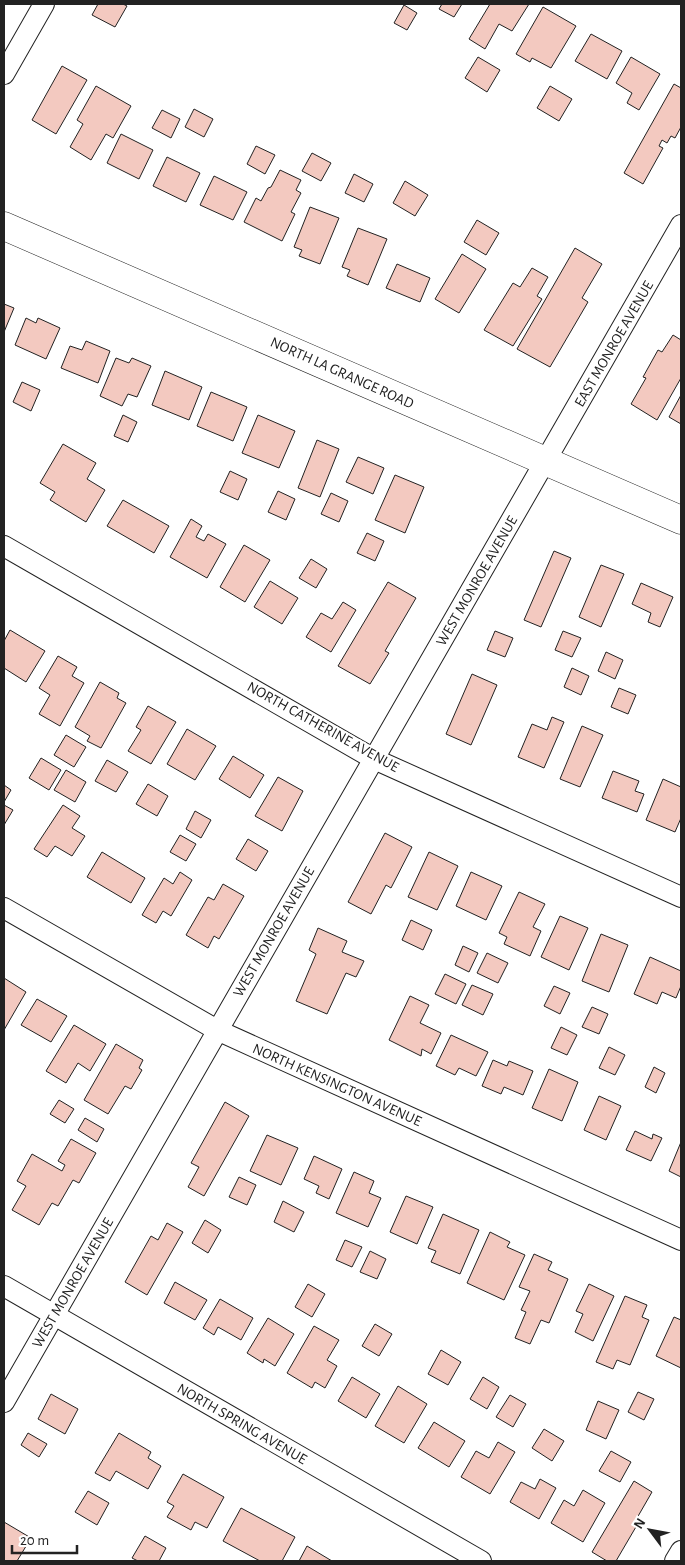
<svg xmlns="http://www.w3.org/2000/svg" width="685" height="1565" viewBox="0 0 685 1565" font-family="'Alegreya Sans',sans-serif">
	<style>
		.building { fill: #f3c9c0; stroke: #222 }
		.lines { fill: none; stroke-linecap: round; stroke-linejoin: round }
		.minor-casing { stroke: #222; stroke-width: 22 }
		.primary-casing { stroke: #222; stroke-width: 29 }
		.minor { stroke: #fff; stroke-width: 20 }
		.primary { stroke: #fff; stroke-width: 28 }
		.labels { text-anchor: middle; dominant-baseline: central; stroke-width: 4; stroke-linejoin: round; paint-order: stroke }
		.street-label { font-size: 15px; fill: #222; stroke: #fff }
	</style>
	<rect width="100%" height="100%" fill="#fff"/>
	<g class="building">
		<polygon points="98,4 123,4 127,6 115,27 92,15"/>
		<polygon points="442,4 462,4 454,17 439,9"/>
		<polygon points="490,4 529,4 512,31 499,24 485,49 469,39"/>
		<polygon points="404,5 417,13 407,30 394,23"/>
		<polygon points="543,7 576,26 551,68 532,58 530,62 516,54"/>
		<polygon points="591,34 622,51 607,79 575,61"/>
		<polygon points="478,57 500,70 487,92 465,78"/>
		<polygon points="631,57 660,74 639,110 627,103 632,93 616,83"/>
		<polygon points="62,66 87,80 56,134 32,120"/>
		<polygon points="674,84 681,88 681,127 675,138 671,136 667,143 662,140 659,146 663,148 643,184 624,173"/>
		<polygon points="96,86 131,106 113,138 106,134 91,160 70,147 83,124 77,120"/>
		<polygon points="550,86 572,99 559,121 537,108"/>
		<polygon points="194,109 213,119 204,137 185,127"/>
		<polygon points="162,110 180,119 171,138 152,128"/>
		<polygon points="121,134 153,150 139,179 107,163"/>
		<polygon points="256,146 275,155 265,174 247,164"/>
		<polygon points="312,153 331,163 321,181 302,171"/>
		<polygon points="167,157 200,173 186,202 153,186"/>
		<polygon points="280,170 301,180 296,190 301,193 291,212 295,214 282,241 244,222 256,198 261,201 268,188 271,187"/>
		<polygon points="354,174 373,184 364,202 345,193"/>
		<polygon points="214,176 247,192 233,220 200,205"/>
		<polygon points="405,181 428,195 415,216 393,203"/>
		<polygon points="310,207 339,218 320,264 299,256 302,250 294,247"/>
		<polygon points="477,220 499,233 486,255 464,242"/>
		<polygon points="358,228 387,239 368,285 347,276 350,270 342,267"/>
		<polygon points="575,248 602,264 582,298 588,302 550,367 517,349"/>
		<polygon points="462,254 486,269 459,313 435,299"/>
		<polygon points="397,264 430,278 420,302 386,288"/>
		<polygon points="532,268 548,277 537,296 542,299 513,346 484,330 513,283 520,287"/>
		<polygon points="4,304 14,308 4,332"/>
		<polygon points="26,318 36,323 38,318 60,328 46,359 15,345"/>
		<polygon points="673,335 681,340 681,378 657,420 631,404 646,378 643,377 658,350 662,352"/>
		<polygon points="86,341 110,351 98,383 61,368 70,346 82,350"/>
		<polygon points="116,358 129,363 132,358 151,366 137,397 128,394 122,406 100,396"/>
		<polygon points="165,371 202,387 189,420 152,405"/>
		<polygon points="22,382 40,390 31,411 13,402"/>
		<polygon points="211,392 247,407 233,441 197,426"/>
		<polygon points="681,395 681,424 669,417"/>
		<polygon points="123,415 137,422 128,442 114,436"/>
		<polygon points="258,415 295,431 279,468 242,453"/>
		<polygon points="317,440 339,449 320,497 298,488"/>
		<polygon points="63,444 96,463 87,479 105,490 86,522 50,500 55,492 40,483"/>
		<polygon points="358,457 384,468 373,494 346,482"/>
		<polygon points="230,471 247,479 238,500 220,492"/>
		<polygon points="395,475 424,487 405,533 375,520"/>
		<polygon points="278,491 295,499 286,520 268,512"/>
		<polygon points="331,493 348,501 339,522 321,514"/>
		<polygon points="123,500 169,526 154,553 107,526"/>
		<polygon points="191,519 202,526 196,537 204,541 208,534 226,544 207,578 170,557"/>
		<polygon points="367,533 384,541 375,561 357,553"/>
		<polygon points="244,545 270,560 245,602 220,587"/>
		<polygon points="554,551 571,558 541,627 524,620"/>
		<polygon points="311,559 327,569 316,588 299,578"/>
		<polygon points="601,565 624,574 601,627 579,617"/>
		<polygon points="270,581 298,598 282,624 254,607"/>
		<polygon points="388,582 416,598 385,651 389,653 370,684 338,666"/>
		<polygon points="641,583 673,597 660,627 648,622 651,613 632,604"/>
		<polygon points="343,602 356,610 331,652 306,637 321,613 332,619"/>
		<polygon points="10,630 45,651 26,682 4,668 4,641"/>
		<polygon points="495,631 513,638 505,657 487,650"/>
		<polygon points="563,631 581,638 572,657 555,650"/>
		<polygon points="606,652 623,660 615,679 598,671"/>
		<polygon points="58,656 77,667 72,676 84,683 60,726 39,714 50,695 39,688"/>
		<polygon points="572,668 589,676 581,695 564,687"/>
		<polygon points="472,674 497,685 471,745 446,734"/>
		<polygon points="100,682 119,693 117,698 126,703 101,748 87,741 90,736 75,727"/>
		<polygon points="619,688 636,695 628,714 611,707"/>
		<polygon points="148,706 176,722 151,764 128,751 141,730 136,727"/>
		<polygon points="552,717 564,722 544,768 518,757 532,724 547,730"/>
		<polygon points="582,726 603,735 580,787 560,779"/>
		<polygon points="187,729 216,746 195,780 167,764"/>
		<polygon points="66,735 86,747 74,767 54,755"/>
		<polygon points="233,756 264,775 250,798 219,779"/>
		<polygon points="41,758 61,770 49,790 29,778"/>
		<polygon points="107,760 128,772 116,792 95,781"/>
		<polygon points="66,770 86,782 75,802 54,790"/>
		<polygon points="613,771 639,781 635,791 644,794 637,812 602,798"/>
		<polygon points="278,777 303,791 282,831 255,816"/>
		<polygon points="663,779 681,787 681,818 675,832 646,820"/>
		<polygon points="148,784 168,796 157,816 136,804"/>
		<polygon points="4,785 11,790 4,802"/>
		<polygon points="4,805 13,810 4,825"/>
		<polygon points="63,805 80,816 72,828 85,836 72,856 55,846 47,857 34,849"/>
		<polygon points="195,811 211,820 201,838 186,829"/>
		<polygon points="385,833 412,847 391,888 386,885 371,914 348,902"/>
		<polygon points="180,835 196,844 186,861 170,852"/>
		<polygon points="248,839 268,851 256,871 236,859"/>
		<polygon points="102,852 145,878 131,903 87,877"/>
		<polygon points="429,852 458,866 437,910 408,897"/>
		<polygon points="180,872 192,880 171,916 163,911 156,923 142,915 164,878 173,884"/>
		<polygon points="471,872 502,886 486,920 456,906"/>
		<polygon points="223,884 244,896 219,939 214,936 208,948 186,935 208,897 214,900"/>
		<polygon points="519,892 545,904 533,927 541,931 530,956 504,944 507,937 499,933"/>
		<polygon points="560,916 588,928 569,970 541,957"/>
		<polygon points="411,920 432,930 423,950 402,940"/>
		<polygon points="318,928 347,941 342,952 364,961 356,977 346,973 327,1014 296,1001 316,954 309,950"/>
		<polygon points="601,934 628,945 609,992 582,981"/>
		<polygon points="463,946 478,953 469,972 455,965"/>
		<polygon points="487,953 508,963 498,983 477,973"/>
		<polygon points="650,957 681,971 681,986 676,998 662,992 657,1004 634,994"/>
		<polygon points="445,974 466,984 456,1004 435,994"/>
		<polygon points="4,978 26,992 4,1030"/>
		<polygon points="472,985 493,994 483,1015 462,1005"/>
		<polygon points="554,986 570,993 560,1014 544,1006"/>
		<polygon points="410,996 429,1005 420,1023 441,1033 431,1054 422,1049 421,1056 389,1040"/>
		<polygon points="37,999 67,1016 51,1042 21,1025"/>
		<polygon points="592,1007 608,1014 599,1034 582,1027"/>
		<polygon points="74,1025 106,1044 90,1071 78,1063 66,1083 46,1071"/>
		<polygon points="561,1027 577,1035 567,1055 551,1048"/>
		<polygon points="451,1035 488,1052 476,1076 459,1068 455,1075 436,1066"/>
		<polygon points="116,1044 143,1060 139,1068 142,1070 131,1089 125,1086 108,1114 84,1100"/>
		<polygon points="609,1047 625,1055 615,1075 599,1068"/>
		<polygon points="493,1060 507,1066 509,1061 533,1071 523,1095 504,1087 501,1094 482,1086"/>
		<polygon points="654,1067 665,1073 656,1093 645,1087"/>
		<polygon points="549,1069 578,1082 562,1121 532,1108"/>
		<polygon points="599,1096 621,1106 606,1140 584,1130"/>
		<polygon points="59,1100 74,1109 65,1123 50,1114"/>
		<polygon points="225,1102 249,1116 204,1196 188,1187 199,1167 191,1163"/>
		<polygon points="85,1118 104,1129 97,1142 78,1130"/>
		<polygon points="635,1131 652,1139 653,1134 662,1138 651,1161 626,1150"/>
		<polygon points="267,1135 298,1148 281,1185 250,1171"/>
		<polygon points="71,1139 96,1153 79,1183 73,1180 58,1206 52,1203 39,1225 12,1210 26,1186 17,1181 32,1154 62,1171 65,1165 58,1161"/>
		<polygon points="681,1142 681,1177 669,1171"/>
		<polygon points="314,1156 342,1169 329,1199 316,1193 319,1186 304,1179"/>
		<polygon points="354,1172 374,1181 369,1193 381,1198 368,1227 336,1213"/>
		<polygon points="239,1177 256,1185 247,1205 229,1197"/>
		<polygon points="406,1196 433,1207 417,1244 390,1232"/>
		<polygon points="283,1201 304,1212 294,1232 274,1222"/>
		<polygon points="443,1214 479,1230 460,1274 431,1262 436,1251 428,1248"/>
		<polygon points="205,1220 221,1230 208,1253 192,1243"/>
		<polygon points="167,1223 183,1232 147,1295 125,1282 151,1236 158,1240"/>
		<polygon points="490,1232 510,1242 507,1247 525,1255 504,1300 467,1283"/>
		<polygon points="345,1240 362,1247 352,1267 336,1260"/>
		<polygon points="370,1251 386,1259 377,1279 360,1272"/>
		<polygon points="534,1254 552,1262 548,1270 568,1279 549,1323 541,1320 530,1344 515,1338 526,1312 521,1310 530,1291 519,1287"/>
		<polygon points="175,1282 207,1300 195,1320 164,1303"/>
		<polygon points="308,1284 325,1294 312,1317 295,1307"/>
		<polygon points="589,1284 614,1296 593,1341 575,1332 583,1314 576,1311"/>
		<polygon points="625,1296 647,1305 642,1317 649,1320 630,1365 617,1360 613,1369 596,1362"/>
		<polygon points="220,1299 253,1318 241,1340 218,1327 214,1335 203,1328"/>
		<polygon points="674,1317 681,1320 681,1368 656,1356"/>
		<polygon points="268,1318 294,1334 275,1366 264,1359 263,1363 247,1353"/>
		<polygon points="375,1324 392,1334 379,1356 362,1346"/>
		<polygon points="314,1326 339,1340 327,1360 337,1366 325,1388 315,1382 312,1388 287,1373"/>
		<polygon points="441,1350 461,1362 448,1385 428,1374"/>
		<polygon points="352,1377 380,1394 366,1418 338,1401"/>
		<polygon points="483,1377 499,1387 487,1409 470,1399"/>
		<polygon points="398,1386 427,1404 404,1443 375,1426"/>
		<polygon points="638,1392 654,1399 644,1420 628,1412"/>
		<polygon points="51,1394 78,1409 65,1434 38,1419"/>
		<polygon points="510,1395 526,1404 513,1427 496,1417"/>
		<polygon points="598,1401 619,1410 606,1439 586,1430"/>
		<polygon points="434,1422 465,1441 449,1467 418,1448"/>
		<polygon points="544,1429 564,1441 552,1461 532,1448"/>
		<polygon points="28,1433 47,1444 39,1457 21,1445"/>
		<polygon points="119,1433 151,1452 148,1458 161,1466 148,1489 116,1471 110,1481 95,1473"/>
		<polygon points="498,1442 515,1452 490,1494 461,1477 476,1451 489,1458"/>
		<polygon points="611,1451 631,1462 620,1482 599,1471"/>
		<polygon points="183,1474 224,1497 207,1528 195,1522 191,1530 167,1517 174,1506 167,1502"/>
		<polygon points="540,1479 556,1488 539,1519 510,1502 521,1482 535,1489"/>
		<polygon points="634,1481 652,1492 637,1518 640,1520 616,1561 607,1561 592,1552"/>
		<polygon points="583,1490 605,1503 583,1542 551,1523 564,1500 574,1506"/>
		<polygon points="88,1491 109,1503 97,1525 75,1512"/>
		<polygon points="241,1508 295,1537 282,1561 260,1561 223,1541"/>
		<polygon points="4,1522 31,1538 17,1561 4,1561"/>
		<polygon points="145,1536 166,1548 159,1561 138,1561 132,1558"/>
		<polygon points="307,1546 332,1561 299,1561"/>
	</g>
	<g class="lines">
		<g class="minor-casing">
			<g id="minor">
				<polyline points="4,74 44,4"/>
				<polyline points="4,546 374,759 681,897"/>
				<polyline points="4,908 217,1030 681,1240"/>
				<polyline points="4,1286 481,1561"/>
				<polyline points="4,1402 681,225"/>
				<polyline points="675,1561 681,1551"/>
			</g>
		</g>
		<g class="primary-casing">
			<polyline id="primary" points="4,226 681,520"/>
		</g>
		<use href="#minor" class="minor"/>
		<use href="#primary" class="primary"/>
	</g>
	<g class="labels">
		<g class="street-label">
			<text transform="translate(614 344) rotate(-60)">EAST MONROE AVENUE</text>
			<text transform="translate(342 373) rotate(24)">NORTH LA GRANGE ROAD</text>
			<text transform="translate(477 581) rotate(-60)">WEST MONROE AVENUE</text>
			<text transform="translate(323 727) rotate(29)">NORTH CATHERINE AVENUE</text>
			<text transform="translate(274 932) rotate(-60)">WEST MONROE AVENUE</text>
			<text transform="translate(337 1085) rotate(24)">NORTH KENSINGTON AVENUE</text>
			<text transform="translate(73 1283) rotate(-60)">WEST MONROE AVENUE</text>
			<text transform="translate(242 1424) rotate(30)">NORTH SPRING AVENUE</text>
		</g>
	</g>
	<rect width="685" height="1565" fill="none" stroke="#222222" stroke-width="10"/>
	<g transform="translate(650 1530) rotate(302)" stroke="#ffffff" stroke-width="4" paint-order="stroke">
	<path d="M0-4L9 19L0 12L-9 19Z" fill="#222222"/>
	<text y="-8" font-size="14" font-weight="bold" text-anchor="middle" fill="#222222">N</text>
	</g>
	<path d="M12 1545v8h65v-8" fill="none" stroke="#222222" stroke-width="2.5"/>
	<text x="20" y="1545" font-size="15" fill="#222222" stroke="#ffffff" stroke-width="4" paint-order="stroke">20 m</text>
</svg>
